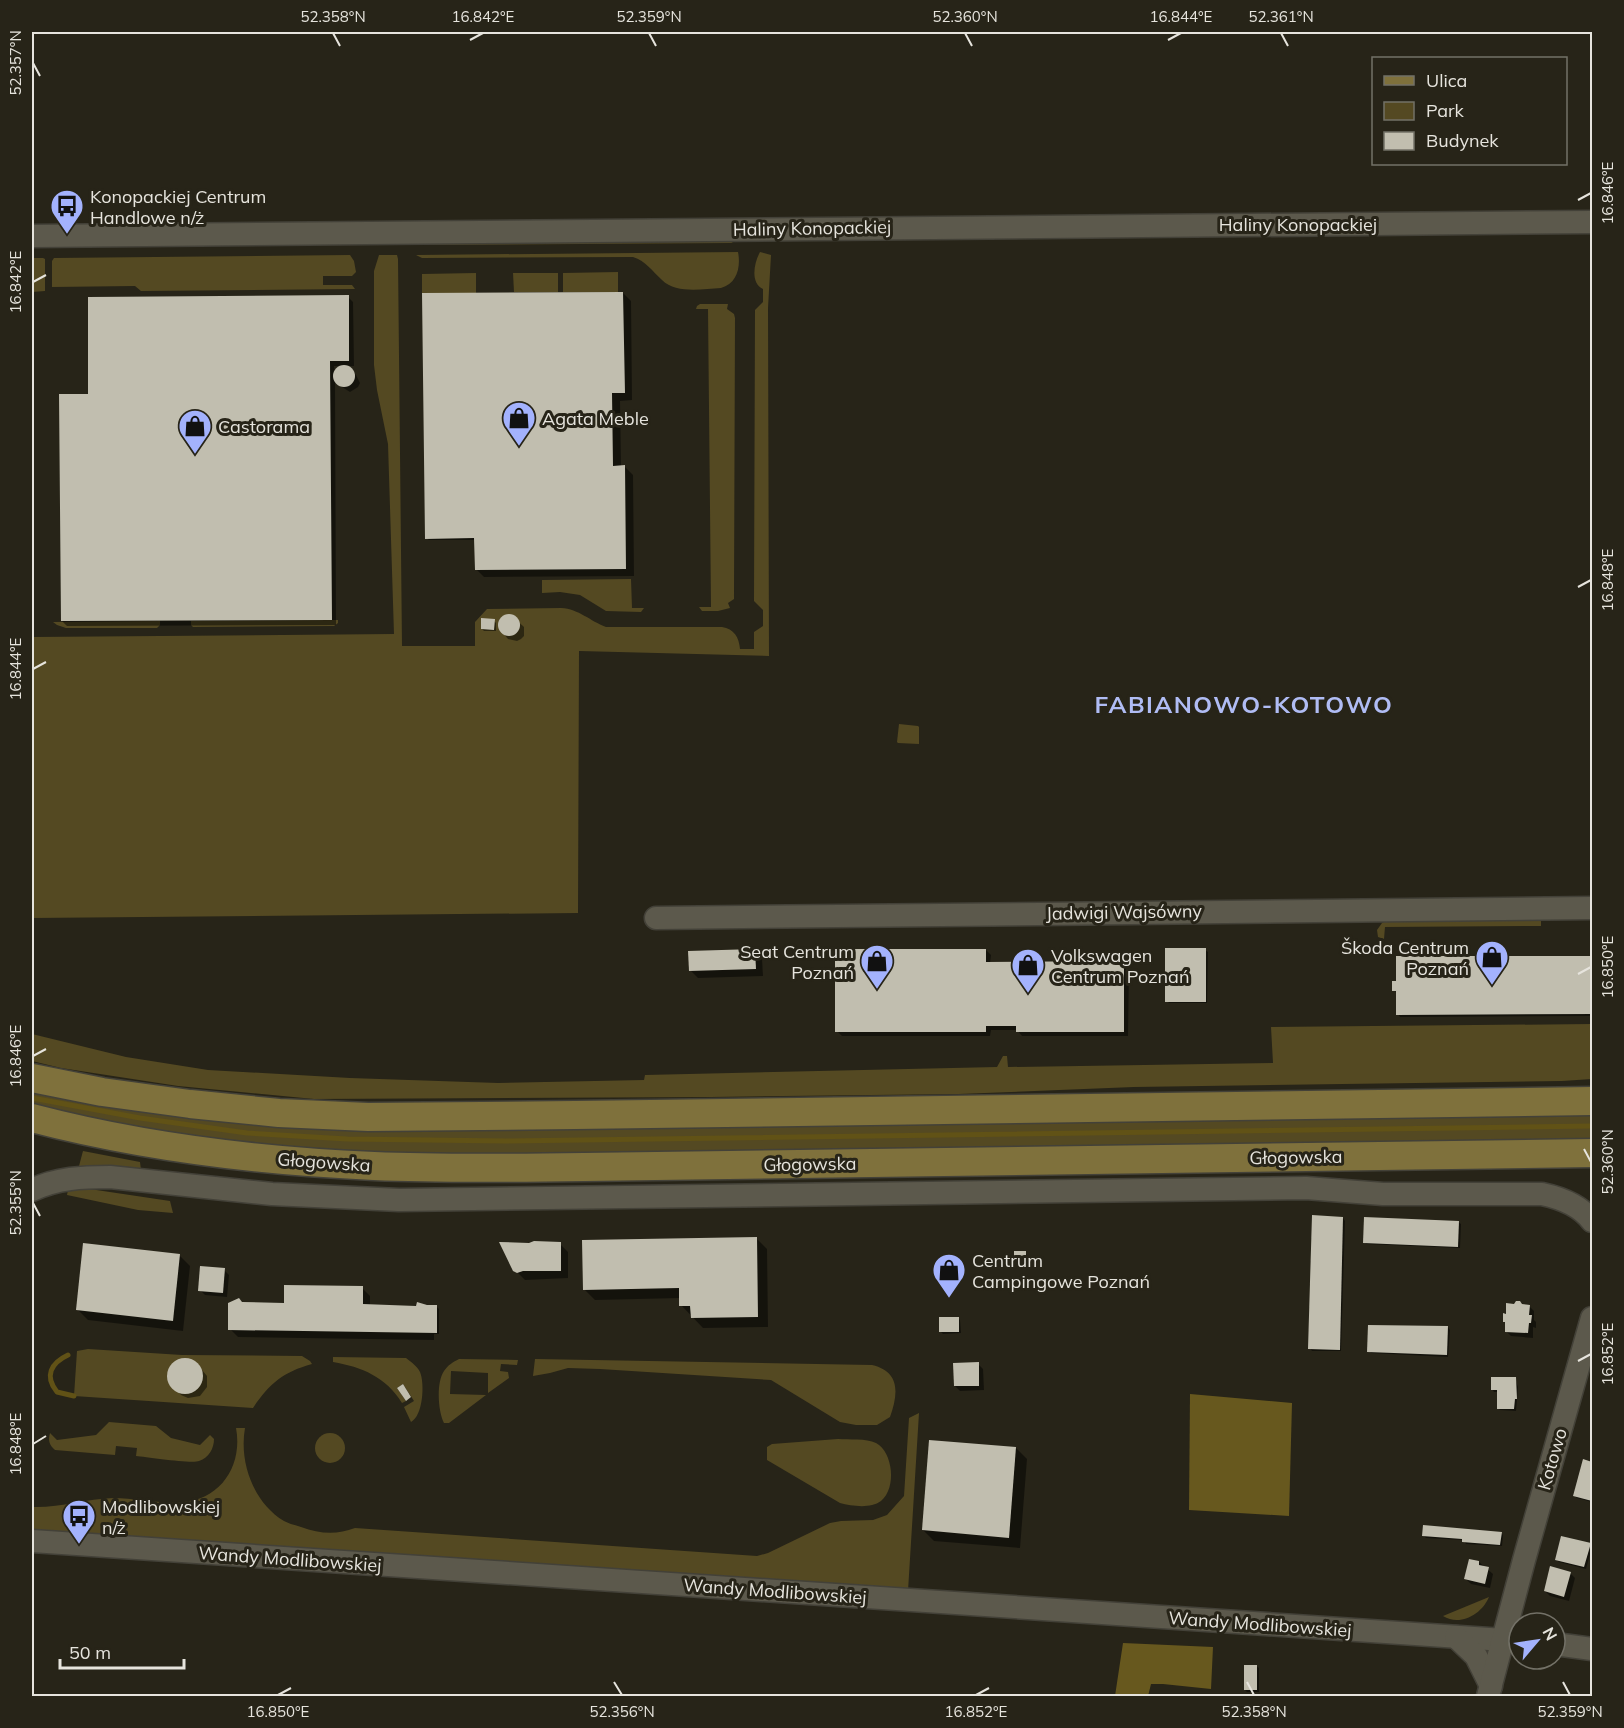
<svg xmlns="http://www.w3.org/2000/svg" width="1624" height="1728" viewBox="0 0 1624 1728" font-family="Mulish,sans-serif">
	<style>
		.green { fill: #544922 }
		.forest { fill: #67581e }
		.shadow { fill: #0007; fill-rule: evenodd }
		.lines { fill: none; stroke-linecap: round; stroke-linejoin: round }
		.stream { stroke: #615216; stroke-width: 5 }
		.building { fill: #c1beaf }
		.minor-casing { stroke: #434138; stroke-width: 25 }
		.major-casing { stroke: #434138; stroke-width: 31 }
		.minor { stroke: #5c594c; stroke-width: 22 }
		.major { stroke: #7f713c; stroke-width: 28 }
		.ticks { fill: none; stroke: #e6e4dd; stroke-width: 2 }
		.labels { text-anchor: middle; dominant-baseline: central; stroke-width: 6; stroke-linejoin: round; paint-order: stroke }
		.poi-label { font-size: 18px; fill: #e6e4dd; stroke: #272418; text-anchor: start }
		.street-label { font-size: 18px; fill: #e6e4dd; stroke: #272418 }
		.district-label { font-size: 24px; font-weight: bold; letter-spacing: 1.5px; fill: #b0bcf4; stroke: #272418 }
		.neatline { fill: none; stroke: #e6e4dd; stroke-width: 2 }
		.ticks-label { font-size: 15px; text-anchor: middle; fill: #e6e4dd }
	</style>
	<rect width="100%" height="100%" fill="#272418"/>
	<g class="green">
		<polygon points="728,240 733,243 422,245 426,242"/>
		<path d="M738,252C741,267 737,284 721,288C702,289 676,294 662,280C652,271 646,261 633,257L422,258L416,255Z"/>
		<path d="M760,252L771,255L768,308L769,656L579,651L578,913L32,918V637L394,634L388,444L377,390L374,365V271L379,255H397L398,259L402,646H475V622L487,609L561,608C579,609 590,621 606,627H722C734,629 739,637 740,649H754V632L763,626V610L754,601L755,310L763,302V289C750,283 754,263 760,252Z"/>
		<polygon points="350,255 354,261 356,272 352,276 323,276 323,285 352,285 355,289 141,291 135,286 52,287 52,261 54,258"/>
		<polygon points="32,258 43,258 45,259 45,291 32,292"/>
		<polygon points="618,272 618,292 563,292 563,273"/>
		<polygon points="476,273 476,293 422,293 422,274"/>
		<polygon points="513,273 558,273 558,292 514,292"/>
		<polygon points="700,304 728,304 727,309 734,314 735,318 734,596 734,599 728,603 730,608 718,611 702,611 699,607 711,607 708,309 696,309 697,306"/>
		<polygon points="631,579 632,608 644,608 641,612 606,611 580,595 560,592 542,593 542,580"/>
		<polygon points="338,620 338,623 334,626 193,627 191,625 191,621"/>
		<polygon points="160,621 160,625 157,628 66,628 57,625 53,622"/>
		<polygon points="899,724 918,726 919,727 919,744 898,743 897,742"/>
		<polygon points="1541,917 1541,926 1385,927 1384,939 1378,937 1377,930 1382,923 1390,919"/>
		<polygon points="1592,1024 1592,1079 1562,1081 1134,1087 959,1094 710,1097 314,1099 178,1086 61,1068 32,1061 32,1034 126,1057 208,1070 350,1078 498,1083 644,1080 645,1075 997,1067 1003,1056 1007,1056 1008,1067 1273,1063 1271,1027"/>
		<polygon points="32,1090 152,1111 1592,1113 1592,1142 577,1156 318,1151 161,1133 32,1106"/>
		<polygon points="83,1151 140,1162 141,1170 79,1166"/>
		<polygon points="83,1188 170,1201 173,1213 138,1210 67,1195 68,1190"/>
		<path d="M88,1349L182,1355L302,1356L310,1361L312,1364C283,1372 269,1384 253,1408L74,1396L77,1351Z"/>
		<path d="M333,1357L406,1358C411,1362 417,1366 420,1372C425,1384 423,1416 411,1422L404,1407L414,1401L403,1384L397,1388L406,1401L402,1403C386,1377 362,1367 333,1362Z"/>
		<path d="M459,1359L518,1360L517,1365L501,1364L500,1371L508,1372L509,1378L488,1393V1373L451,1371L450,1394L486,1395L449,1423H444C438,1411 436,1383 444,1371C448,1365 453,1362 459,1359Z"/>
		<path d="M535,1359L872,1365C901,1372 898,1394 890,1417L877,1425H856L840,1422L771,1380L600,1369L568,1368L550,1373L533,1376Z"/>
		<path d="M919,1413L908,1591L32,1531V1507C59,1508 86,1499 113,1498C136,1498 159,1504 182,1502C221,1500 243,1465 236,1428H245C239,1462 253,1502 284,1521C289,1524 296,1525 301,1527C320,1534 337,1535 355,1528L757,1556L768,1553L830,1523L841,1521L873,1520L887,1515L904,1496L909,1418Z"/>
		<path d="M109,1422L156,1426L171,1438L200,1445L210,1435L214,1439C214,1448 209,1458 199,1461C192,1464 147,1457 136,1456L137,1448L116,1446L115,1455L55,1450C49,1445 48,1440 50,1433L57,1440L96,1435Z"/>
		<circle cx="330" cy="1448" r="15"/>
		<path d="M838,1439C849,1440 866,1438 876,1443C893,1452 897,1488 881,1501C870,1509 852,1506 840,1503L767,1460V1447L772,1444Z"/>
		<path d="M1489,1597C1482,1614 1460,1627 1443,1616Z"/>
	</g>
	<g class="forest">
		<polygon points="1190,1394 1292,1403 1289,1516 1189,1510"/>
		<polygon points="1123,1643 1213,1647 1211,1689 1163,1684 1151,1684 1148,1696 1115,1696"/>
	</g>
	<g class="shadow">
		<polygon points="623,293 631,301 632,400 620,401 621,467 625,467 633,475 634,576 484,577 476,569 476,540 429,540 426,538"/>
		<path d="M348,297L353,302L354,366H344L351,369L356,375L360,383L358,387L350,392L342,387L335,380L336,625L67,626L62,621ZM334,366H343L335,374Z"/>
		<polygon points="508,615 512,616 524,627 524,636 521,639 517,641 508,639 503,633 499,624 501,621"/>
		<polygon points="494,621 496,623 496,631 484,631 482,629"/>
		<polygon points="986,950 991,955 990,963 1123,963 1129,968 1128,1036 1022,1036 1017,1030 991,1030 990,1036 842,1036 837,1031"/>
		<polygon points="1205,950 1208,952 1207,1003 1169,1003 1167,1001"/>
		<polygon points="755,951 762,959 763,976 698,978 690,970"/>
		<polygon points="1592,957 1592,1016 1400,1017 1398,1014 1397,992 1393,990 1397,982 1397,958"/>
		<polygon points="1343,1218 1345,1221 1341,1351 1312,1351 1310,1348"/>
		<polygon points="1458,1222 1461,1224 1460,1248 1366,1244 1364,1242"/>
		<polygon points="756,1238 767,1249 768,1327 703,1328 681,1305 681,1298 595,1300 584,1289"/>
		<polygon points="560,1244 568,1252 568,1278 525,1280 512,1267"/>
		<polygon points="1025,1253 1027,1255 1028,1268 1018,1268 1016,1266"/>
		<polygon points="179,1255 190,1266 183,1331 88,1320 77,1309"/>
		<polygon points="224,1270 229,1275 227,1297 205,1295 200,1290"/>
		<polygon points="362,1288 370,1296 370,1306 437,1307 439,1309 439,1334 434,1334 434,1340 238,1337 230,1329 243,1303 286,1304"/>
		<polygon points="1514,1305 1529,1306 1534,1311 1534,1320 1536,1322 1536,1328 1533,1327 1533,1338 1511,1336 1506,1331 1507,1315"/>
		<polygon points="958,1318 960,1320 961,1333 943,1334 941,1332"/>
		<polygon points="1448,1327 1450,1330 1448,1357 1371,1353 1369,1351"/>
		<polygon points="190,1360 197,1364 207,1376 207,1387 200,1396 188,1398 181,1395 171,1383 169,1376 170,1369 179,1361"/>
		<polygon points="978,1364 983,1369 984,1390 960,1391 955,1386"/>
		<polygon points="1515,1379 1518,1387 1516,1411 1500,1410 1498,1408 1499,1392 1494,1392 1492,1389"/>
		<polygon points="1016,1448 1027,1459 1020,1548 934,1541 923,1530"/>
		<polygon points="1584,1461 1592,1463 1592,1502 1577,1498 1575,1496"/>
		<polygon points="1501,1533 1503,1535 1502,1546 1466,1544 1464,1540 1426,1538 1424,1536"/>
		<polygon points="1590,1545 1592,1547 1586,1569 1559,1562 1557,1560"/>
		<polygon points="1479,1562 1493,1574 1490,1588 1471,1584 1466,1579"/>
		<polygon points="1570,1573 1575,1578 1569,1601 1550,1596 1545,1591"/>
		<polygon points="1256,1666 1259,1668 1259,1692 1247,1692 1245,1690"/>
	</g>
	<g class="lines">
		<g class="stream">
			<polyline points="32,1098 140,1118 247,1133 347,1139 506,1141 1592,1126"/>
			<path d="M68,1355C51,1363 44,1376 57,1392L74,1396"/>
		</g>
	</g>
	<g class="building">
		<polygon points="623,292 625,393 612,393 613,466 625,465 626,569 475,570 474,538 425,539 422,293"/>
		<polygon points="349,295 349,361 330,361 332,620 61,621 59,394 88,394 88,297"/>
		<circle cx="344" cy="376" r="11"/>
		<circle cx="509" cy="625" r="11"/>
		<polygon points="481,618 495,619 494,630 481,629"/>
		<rect x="1165" y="948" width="41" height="54"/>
		<polygon points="755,949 756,969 689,971 688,951"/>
		<polygon points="835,949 986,949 986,962 1124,961 1124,1032 1016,1032 1016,1026 986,1026 986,1032 835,1032"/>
		<polygon points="1396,956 1592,956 1592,1014 1396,1015 1396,991 1392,991 1392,981 1396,981"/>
		<polygon points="1312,1215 1343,1217 1340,1350 1308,1349"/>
		<polygon points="1364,1217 1459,1221 1458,1247 1363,1243"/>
		<polygon points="757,1237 758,1317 691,1318 690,1306 679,1306 679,1288 583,1290 582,1240"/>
		<polygon points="534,1241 561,1242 561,1271 523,1271 517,1273 513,1271 499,1242 529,1243"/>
		<polygon points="83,1243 180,1254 173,1321 76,1310"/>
		<rect x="1014" y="1251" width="12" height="15"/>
		<polygon points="200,1266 225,1268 223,1293 198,1291"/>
		<polygon points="284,1285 363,1286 363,1304 416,1306 417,1302 427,1305 437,1305 437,1333 228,1330 228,1303 239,1298 242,1302 284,1303"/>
		<polygon points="1516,1301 1520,1301 1522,1304 1530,1305 1529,1315 1532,1315 1531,1323 1529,1323 1528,1333 1505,1332 1505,1322 1503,1322 1503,1313 1506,1314 1506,1303 1514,1304"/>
		<rect x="939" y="1317" width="20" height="15"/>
		<polygon points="1368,1325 1448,1326 1447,1355 1367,1352"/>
		<circle cx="185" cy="1376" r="18"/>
		<polygon points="979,1362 979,1386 954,1386 953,1363"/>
		<polygon points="1491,1377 1516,1377 1517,1399 1515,1399 1514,1409 1497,1409 1497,1390 1491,1390"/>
		<polygon points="403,1384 411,1397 406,1401 397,1388"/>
		<polygon points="929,1440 1016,1447 1009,1538 922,1530"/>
		<polygon points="1583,1459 1592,1462 1592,1501 1573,1496"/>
		<polygon points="1423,1525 1502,1532 1500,1545 1462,1542 1462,1539 1422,1536"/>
		<polygon points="1561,1536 1591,1543 1584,1567 1555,1560"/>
		<polygon points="1469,1559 1479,1561 1479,1565 1489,1567 1485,1584 1464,1579"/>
		<polygon points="1550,1566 1571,1572 1564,1597 1544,1591"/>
		<rect x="1244" y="1665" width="13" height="25"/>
	</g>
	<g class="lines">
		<g class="minor-casing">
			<g id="minor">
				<polyline points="32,236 1592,222"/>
				<polyline points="656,918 1592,908"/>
				<path d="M32,1190C57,1178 83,1177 110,1177L272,1194L399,1200L1306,1188L1383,1194H1542C1561,1198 1580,1205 1592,1221"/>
				<polyline points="32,1541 1519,1641"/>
				<polyline points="1456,1637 1476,1656 1491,1686"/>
				<polyline points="1555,1644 1592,1649"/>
				<polyline points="1488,1696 1524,1560 1592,1318"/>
			</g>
		</g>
		<g class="major-casing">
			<g id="major">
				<polyline points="32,1078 102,1092 190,1104 279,1113 368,1117 575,1115 1592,1101"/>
				<path d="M32,1118C143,1147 259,1161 374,1166C444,1169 514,1168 584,1167L1592,1153"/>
			</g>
		</g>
		<use href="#minor" class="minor"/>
		<use href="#major" class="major"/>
	</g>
	<path class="ticks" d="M333,33L340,46M649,33L656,46M965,33L972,46M1281,33L1288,46M470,40L483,33M1168,40L1181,33M33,63L40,76M1578,200L1591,193M33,282L46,275M1578,587L1591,580M33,669L46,662M1578,974L1591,967M33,1056L46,1049M1584,1149L1591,1162M33,1203L40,1216M1578,1361L1591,1354M33,1444L46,1436M614,1682L622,1695M1247,1682L1254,1695M1563,1682L1570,1695M278,1695L291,1688M976,1695L989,1688"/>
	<defs>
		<g id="bus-pin" transform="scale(1.725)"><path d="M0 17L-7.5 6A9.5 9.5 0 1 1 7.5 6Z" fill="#a3b2fd" stroke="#272418"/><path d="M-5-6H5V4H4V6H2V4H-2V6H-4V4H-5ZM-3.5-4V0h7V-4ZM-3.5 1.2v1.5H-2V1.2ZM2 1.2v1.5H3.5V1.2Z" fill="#111"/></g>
		<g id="shop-pin" transform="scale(1.725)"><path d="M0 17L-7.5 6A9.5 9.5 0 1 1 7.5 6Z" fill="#a3b2fd" stroke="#272418"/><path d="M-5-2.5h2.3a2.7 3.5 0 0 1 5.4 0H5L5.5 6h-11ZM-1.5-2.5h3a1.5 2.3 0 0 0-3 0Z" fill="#111"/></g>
	</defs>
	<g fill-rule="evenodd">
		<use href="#bus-pin" x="67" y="206"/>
		<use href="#shop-pin" x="519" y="418"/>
		<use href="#shop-pin" x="195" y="426"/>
		<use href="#shop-pin" x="1492" y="957"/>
		<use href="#shop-pin" x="877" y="961"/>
		<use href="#shop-pin" x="1028" y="965"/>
		<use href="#shop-pin" x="949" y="1270"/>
		<use href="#bus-pin" x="79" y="1516"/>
	</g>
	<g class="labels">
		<g class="poi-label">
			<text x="90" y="196">Konopackiej Centrum<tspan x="90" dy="21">Handlowe n/ż</tspan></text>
			<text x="542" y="418">Agata Meble</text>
			<text x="218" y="426">Castorama</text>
			<text x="1469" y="947" text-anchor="end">Škoda Centrum<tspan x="1469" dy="21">Poznań</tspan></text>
			<text x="854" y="951" text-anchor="end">Seat Centrum<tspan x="854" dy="21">Poznań</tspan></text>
			<text x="1051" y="955">Volkswagen<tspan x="1051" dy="21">Centrum Poznań</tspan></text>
			<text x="972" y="1260">Centrum<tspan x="972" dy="21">Campingowe Poznań</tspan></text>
			<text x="102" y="1506">Modlibowskiej<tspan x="102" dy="21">n/ż</tspan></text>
		</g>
		<g class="street-label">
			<text x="1298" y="224">Haliny Konopackiej</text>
			<text transform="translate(812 228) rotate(-1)">Haliny Konopackiej</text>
			<text transform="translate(1124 912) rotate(-1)">Jadwigi Wajsówny</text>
			<text transform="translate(1296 1157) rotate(-1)">Głogowska</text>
			<text transform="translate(324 1162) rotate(4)">Głogowska</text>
			<text transform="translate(810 1164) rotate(-1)">Głogowska</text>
			<text transform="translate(1552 1459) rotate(-74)">Kotowo</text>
			<text transform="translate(290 1559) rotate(4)">Wandy Modlibowskiej</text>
			<text transform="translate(775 1591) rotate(4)">Wandy Modlibowskiej</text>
			<text transform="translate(1260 1624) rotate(4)">Wandy Modlibowskiej</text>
		</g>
		<g class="district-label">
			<text x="1244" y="704">FABIANOWO-KOTOWO</text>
		</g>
	</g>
	<rect width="1624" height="1728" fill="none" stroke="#272418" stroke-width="66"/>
	<rect x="1372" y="57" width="195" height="108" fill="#272418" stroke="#737167" stroke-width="1.5"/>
	<rect x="1384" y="76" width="30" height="9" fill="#7f713c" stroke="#737167" stroke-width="1.5"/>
	<text x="1426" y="87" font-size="18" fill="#e6e4dd">Ulica</text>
	<rect x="1384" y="102" width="30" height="18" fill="#544922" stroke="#737167" stroke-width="1.5"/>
	<text x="1426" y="117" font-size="18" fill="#e6e4dd">Park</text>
	<rect x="1384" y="132" width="30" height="18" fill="#c1beaf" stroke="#737167" stroke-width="1.5"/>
	<text x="1426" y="147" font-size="18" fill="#e6e4dd">Budynek</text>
	<g transform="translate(1537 1641) rotate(61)"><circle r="28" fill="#272418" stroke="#737167" stroke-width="1.5"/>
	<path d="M0-4.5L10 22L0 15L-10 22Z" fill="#a3b2fd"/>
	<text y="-9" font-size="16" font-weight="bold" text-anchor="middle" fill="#e6e4dd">N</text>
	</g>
	<path d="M60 1659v9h124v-9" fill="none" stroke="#e6e4dd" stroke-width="3"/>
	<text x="69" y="1659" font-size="18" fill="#e6e4dd" stroke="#272418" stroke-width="4.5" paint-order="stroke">50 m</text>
	<rect x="33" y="33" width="1558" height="1662" class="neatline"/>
	<g class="ticks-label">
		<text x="333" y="22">52.358°N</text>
		<text x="483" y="22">16.842°E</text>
		<text x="649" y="22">52.359°N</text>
		<text x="965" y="22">52.360°N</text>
		<text x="1181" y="22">16.844°E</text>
		<text x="1281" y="22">52.361°N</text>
		<text transform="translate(16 63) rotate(-90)" y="5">52.357°N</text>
		<text transform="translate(1608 193) rotate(-90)" y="5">16.846°E</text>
		<text transform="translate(16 282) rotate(-90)" y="5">16.842°E</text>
		<text transform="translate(1608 580) rotate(-90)" y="5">16.848°E</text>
		<text transform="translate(16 669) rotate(-90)" y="5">16.844°E</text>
		<text transform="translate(1608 967) rotate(-90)" y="5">16.850°E</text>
		<text transform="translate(16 1056) rotate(-90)" y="5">16.846°E</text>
		<text transform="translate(1608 1162) rotate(-90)" y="5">52.360°N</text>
		<text transform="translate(16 1203) rotate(-90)" y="5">52.355°N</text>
		<text transform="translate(1608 1354) rotate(-90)" y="5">16.852°E</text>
		<text transform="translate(16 1444) rotate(-90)" y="5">16.848°E</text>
		<text x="278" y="1717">16.850°E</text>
		<text x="622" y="1717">52.356°N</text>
		<text x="976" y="1717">16.852°E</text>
		<text x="1254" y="1717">52.358°N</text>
		<text x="1570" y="1717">52.359°N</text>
	</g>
</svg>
